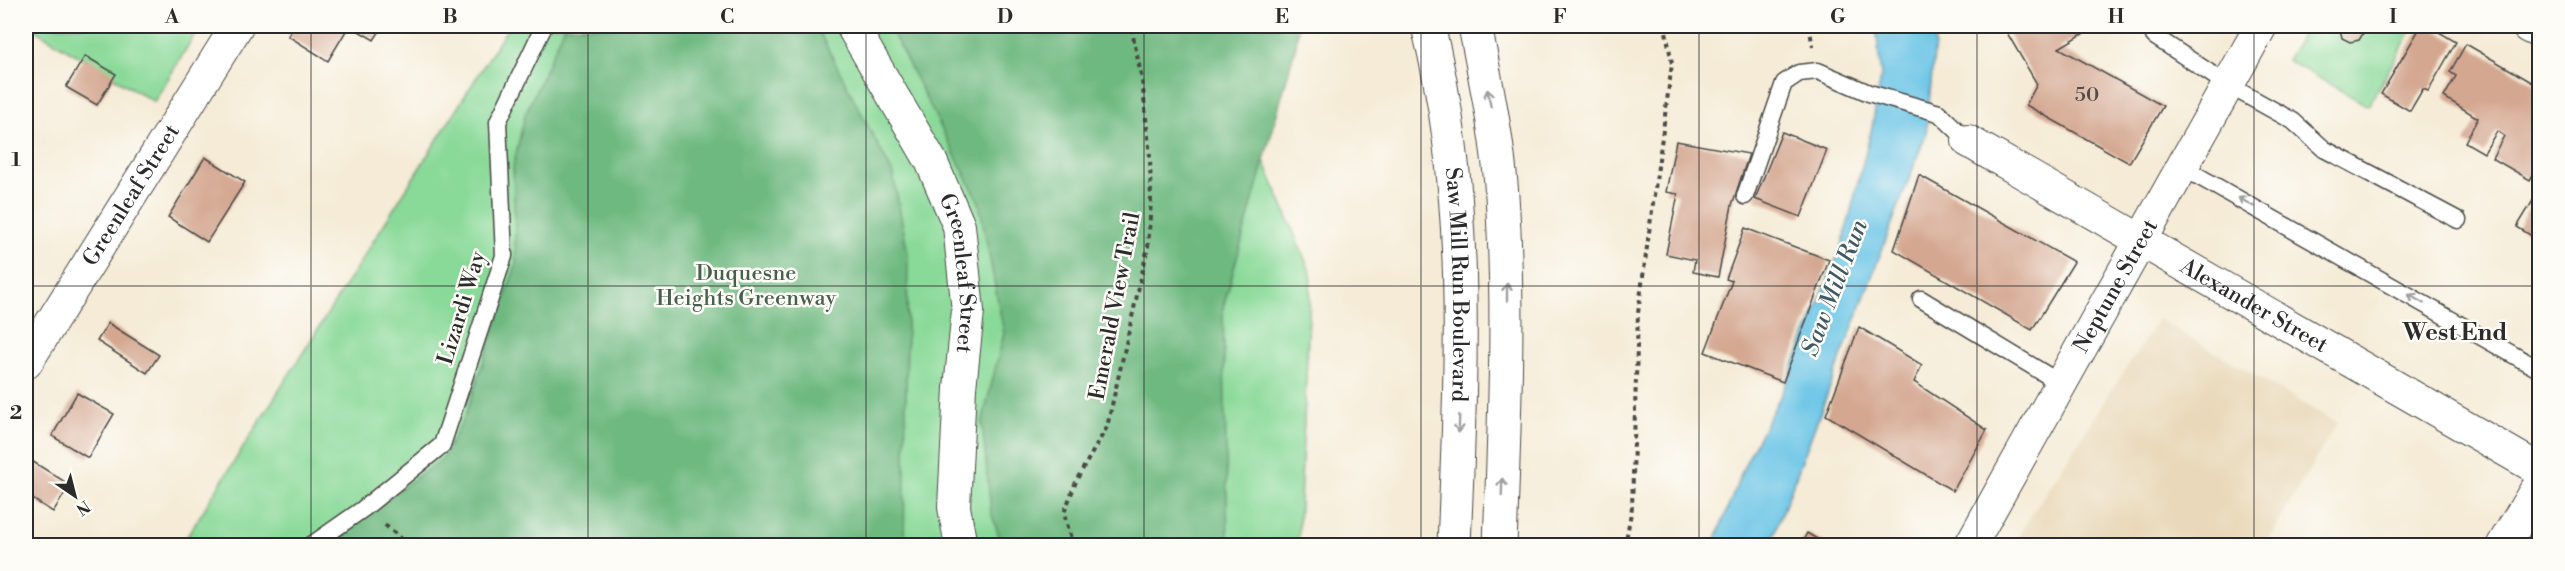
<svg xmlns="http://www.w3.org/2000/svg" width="2565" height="571" viewBox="0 0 2565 571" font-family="'Libre Bodoni',serif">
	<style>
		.built { fill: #e9d9ba }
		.green { fill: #89d998; stroke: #5a8262; stroke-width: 1.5 }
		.forest { fill: #6eb980; stroke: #4c7256; stroke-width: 1.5 }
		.water { fill: #69c4e6; stroke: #4a7888; stroke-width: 1.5 }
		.building { fill: #d4a791 }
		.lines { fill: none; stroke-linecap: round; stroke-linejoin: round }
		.service-casing { stroke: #494845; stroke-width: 19 }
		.minor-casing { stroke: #494845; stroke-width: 34 }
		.secondary-casing { stroke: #494845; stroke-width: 35 }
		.trunk-casing { stroke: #494845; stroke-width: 35 }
		.path { stroke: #494845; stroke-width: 4; stroke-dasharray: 4.5 4.5; stroke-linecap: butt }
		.service { stroke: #fff; stroke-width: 16 }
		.minor { stroke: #fff; stroke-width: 32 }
		.secondary { stroke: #fff; stroke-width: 33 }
		.trunk { stroke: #fff; stroke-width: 33 }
		.oneway { stroke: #a0a0a0 }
		.grid { fill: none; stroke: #2b2b2b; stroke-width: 1.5; stroke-opacity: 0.55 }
		.labels { text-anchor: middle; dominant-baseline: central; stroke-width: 5; stroke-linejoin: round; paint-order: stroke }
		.number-label { font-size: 20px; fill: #554a44 }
		.street-label { font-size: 22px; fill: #2b2b2b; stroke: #fdfcf7 }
		.park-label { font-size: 22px; fill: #475f4c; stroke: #fdfcf7 }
		.water-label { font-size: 24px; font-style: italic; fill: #3e5963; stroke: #fdfcf7 }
		.neighbourhood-label { font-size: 24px; font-weight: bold; fill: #2b2b2b; stroke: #fdfcf7 }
		.neatline { fill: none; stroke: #2b2b2b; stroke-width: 2 }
		.grid-label { font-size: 20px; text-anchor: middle; font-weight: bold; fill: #2b2b2b }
	</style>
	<rect width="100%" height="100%" fill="#fdfcf7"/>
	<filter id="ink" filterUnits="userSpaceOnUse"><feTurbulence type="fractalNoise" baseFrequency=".0167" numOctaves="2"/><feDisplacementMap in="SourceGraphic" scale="12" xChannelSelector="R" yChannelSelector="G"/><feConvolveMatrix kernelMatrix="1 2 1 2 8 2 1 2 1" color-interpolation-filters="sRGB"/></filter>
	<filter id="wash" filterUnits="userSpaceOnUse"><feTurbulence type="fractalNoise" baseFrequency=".008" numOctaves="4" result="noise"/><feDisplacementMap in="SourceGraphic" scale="24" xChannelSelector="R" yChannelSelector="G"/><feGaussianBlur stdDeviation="1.35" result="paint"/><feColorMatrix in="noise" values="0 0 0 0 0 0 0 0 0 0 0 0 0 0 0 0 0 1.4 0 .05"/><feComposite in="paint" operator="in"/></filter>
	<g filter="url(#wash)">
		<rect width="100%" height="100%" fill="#f5ebd6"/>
		<polygon class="built" points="2158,319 2337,423 2265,545 2012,545"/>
		<g class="green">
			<polygon points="28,26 200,26 154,102"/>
			<polygon points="509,26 1208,26 1311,274 1298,545 181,546"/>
			<polygon points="2307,26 2414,26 2368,106 2287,60"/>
		</g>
		<g class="forest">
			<polygon points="565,26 816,26 893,174 908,254 904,545 322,546 442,459 465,416 516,265 513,167 525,115"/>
			<polygon points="889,26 1298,26 1296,45 1223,308 1228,545 1002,545 991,512 982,423 1004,333 979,202"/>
		</g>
		<polygon class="water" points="1876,26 1933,26 1935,43 1926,134 1770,545 1713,546 1745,464 1784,389 1843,242 1872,127 1881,77"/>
		<g id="blocks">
			<g class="building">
				<polygon points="294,26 337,26 346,31 328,61 288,36"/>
				<polygon points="350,26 383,26 374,40"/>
				<polygon points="2003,26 2096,26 2059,48 2163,106 2129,163 2026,105 2037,84"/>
				<polygon points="2343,26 2362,26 2364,32 2359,40 2350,42 2342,38 2340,29"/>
				<polygon points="2421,26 2429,26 2456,42 2428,91 2423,89 2410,111 2381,94"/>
				<polygon points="2466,44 2540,87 2540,163 2530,180 2492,158 2504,136 2497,131 2484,153 2465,142 2478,118 2444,97 2456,76 2450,72"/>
				<polygon points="85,56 116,74 97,105 66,87"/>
				<polygon points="1782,132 1827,150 1801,217 1755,199"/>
				<polygon points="1676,141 1749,154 1732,205 1718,277 1693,272 1695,260 1666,254 1678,194 1666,192"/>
				<polygon points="205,157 245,182 207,242 168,217"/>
				<polygon points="1919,175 2074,262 2032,330 1894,250"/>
				<polygon points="2540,189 2540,241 2517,227"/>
				<polygon points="1745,228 1829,260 1783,382 1705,352 1732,281 1726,279"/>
				<polygon points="108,323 159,355 147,373 97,341"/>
				<polygon points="1859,327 1922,365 1914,382 1987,430 1953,491 1826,415"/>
				<polygon points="77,393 114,414 88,458 52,436"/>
				<polygon points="27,458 70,485 53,512 26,495"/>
				<polygon points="1807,533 1829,546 1800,546"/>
			</g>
		</g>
	</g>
	<g filter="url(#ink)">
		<use href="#blocks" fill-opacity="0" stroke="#494845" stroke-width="1.5"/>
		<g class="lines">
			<g class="service-casing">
				<g id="service">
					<polyline points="2154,36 2228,85 2293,121 2324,149 2458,220"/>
					<polyline points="2182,167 2540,370"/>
					<polyline points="1745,196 1784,83 1799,73 1818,71 1869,93 1939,113 1968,141"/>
					<polyline points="1921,299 2060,383"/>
					<polyline points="310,546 363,509 442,445 504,256 498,122 544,26"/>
				</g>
			</g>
			<g class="minor-casing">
				<g id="minor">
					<path id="s1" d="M852,26L931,161L959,226L968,311L960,388L954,507L961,546"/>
					<path id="s2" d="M1968,141L2540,470"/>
					<path id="s3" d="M26,363L237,26"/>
					<path id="s4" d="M1970,546L2261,26"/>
				</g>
			</g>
			<g class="secondary-casing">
				<g id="secondary">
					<polyline points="2528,26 2540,32"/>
					<polyline points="2503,546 2540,484"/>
				</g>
			</g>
			<g class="trunk-casing">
				<g id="trunk">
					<path id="s5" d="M1428,26C1471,196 1461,372 1454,546"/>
					<path d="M1475,26C1486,82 1498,139 1502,196C1510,313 1504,429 1500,546"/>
				</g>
			</g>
			<g class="path">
				<polyline points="1809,26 1813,47"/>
				<polyline points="385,525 410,546"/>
				<polyline points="1073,546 1064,513 1077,479 1107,427 1148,247 1151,200 1150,156 1142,80 1131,26"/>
				<polyline points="1625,546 1632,507 1638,313 1672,64 1665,26"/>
			</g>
			<use href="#service" class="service"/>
			<use href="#minor" class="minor"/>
			<use href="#secondary" class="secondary"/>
			<use href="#trunk" class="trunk"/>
		</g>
		<defs><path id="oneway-shaft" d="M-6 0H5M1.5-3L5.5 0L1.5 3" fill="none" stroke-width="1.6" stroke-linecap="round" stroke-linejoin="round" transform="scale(1.5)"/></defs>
		<g class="oneway">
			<use href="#oneway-shaft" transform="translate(1489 98) rotate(-101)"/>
			<use href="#oneway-shaft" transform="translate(2246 202) rotate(-150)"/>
			<use href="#oneway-shaft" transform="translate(1507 292) rotate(-90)"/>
			<use href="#oneway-shaft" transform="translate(2416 299) rotate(-150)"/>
			<use href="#oneway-shaft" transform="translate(1459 424) rotate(92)"/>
			<use href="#oneway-shaft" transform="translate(1502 487) rotate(-88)"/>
		</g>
	</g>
	<path class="grid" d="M311,26V546M588,26V546M866,26V546M1144,26V546M1421,26V546M1699,26V546M1977,26V546M2254,26V546M26,286H2540"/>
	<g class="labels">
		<g class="number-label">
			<text x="2087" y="95">50</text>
		</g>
		<g class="street-label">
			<text stroke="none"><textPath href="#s3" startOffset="198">Greenleaf Street</textPath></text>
			<text stroke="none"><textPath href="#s1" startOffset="274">Greenleaf Street</textPath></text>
			<text stroke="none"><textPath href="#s5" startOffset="261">Saw Mill Run Boulevard</textPath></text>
			<text stroke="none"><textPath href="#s4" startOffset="298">Neptune Street</textPath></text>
			<text transform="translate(1115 306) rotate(-79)">Emerald View Trail</text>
			<text stroke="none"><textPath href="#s2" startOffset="330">Alexander Street</textPath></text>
			<text transform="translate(462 308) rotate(-73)">Lizardi Way</text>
		</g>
		<g class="park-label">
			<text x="746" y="273">Duquesne<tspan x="746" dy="25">Heights Greenway</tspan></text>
		</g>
		<g class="water-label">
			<text transform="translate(1835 288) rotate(-69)">Saw Mill Run</text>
		</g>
		<g class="neighbourhood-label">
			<text x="2455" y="333">West End</text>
		</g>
	</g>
	<rect width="2565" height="571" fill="none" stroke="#fdfcf7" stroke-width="66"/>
	<g transform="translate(75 496) rotate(145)" stroke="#fdfcf7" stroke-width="4.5" paint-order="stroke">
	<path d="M0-4.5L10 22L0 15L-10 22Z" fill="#2b2b2b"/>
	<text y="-9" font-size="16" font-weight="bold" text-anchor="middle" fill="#2b2b2b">N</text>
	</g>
	<rect x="33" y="33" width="2499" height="505" class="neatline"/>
	<g class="grid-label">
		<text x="172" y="23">A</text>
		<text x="450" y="23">B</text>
		<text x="727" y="23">C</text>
		<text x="1005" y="23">D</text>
		<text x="1282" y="23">E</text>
		<text x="1560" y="23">F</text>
		<text x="1838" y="23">G</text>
		<text x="2116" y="23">H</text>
		<text x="2393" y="23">I</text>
		<text x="16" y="166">1</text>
		<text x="16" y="419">2</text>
	</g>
</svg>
